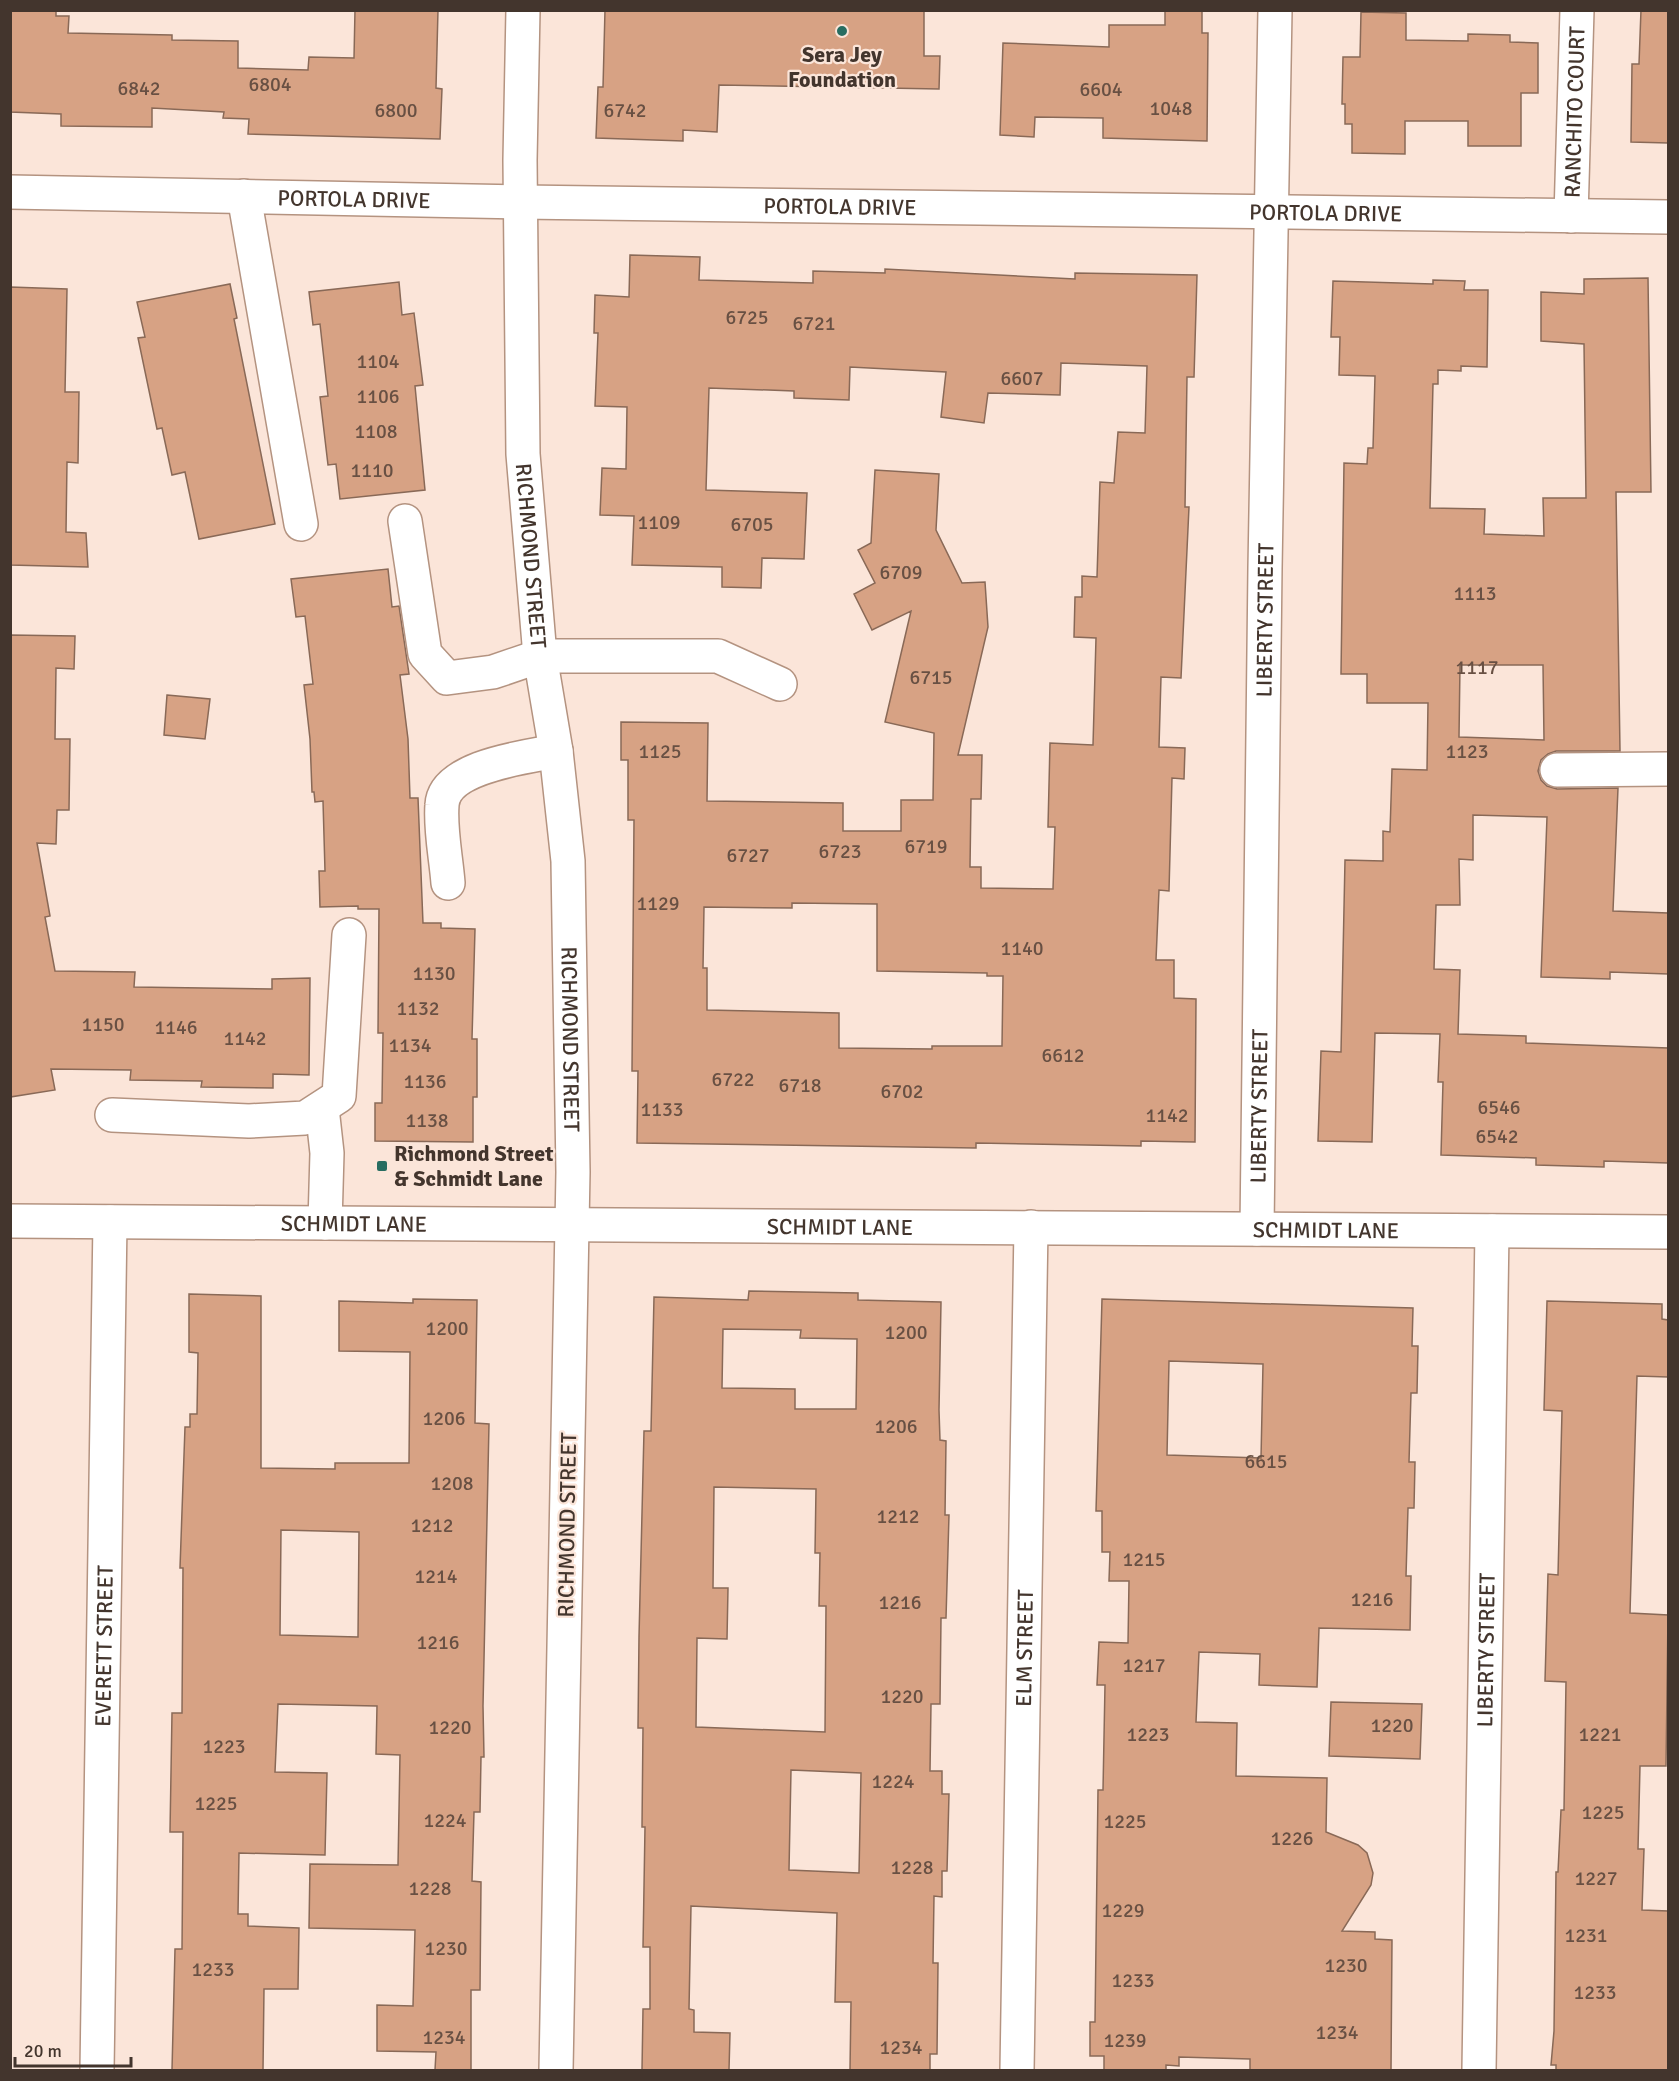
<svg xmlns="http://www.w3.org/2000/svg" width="1679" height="2081" viewBox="0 0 1679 2081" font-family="Signika,sans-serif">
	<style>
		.building { fill: #d7a284; stroke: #896957; stroke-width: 1.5; fill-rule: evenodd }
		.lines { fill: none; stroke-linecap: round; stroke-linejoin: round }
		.minor-casing { stroke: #b49380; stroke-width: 36 }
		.minor { stroke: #fff; stroke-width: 33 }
		.poi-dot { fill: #286d61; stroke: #fbe5d9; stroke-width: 2 }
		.labels { text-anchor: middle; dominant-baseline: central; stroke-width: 4.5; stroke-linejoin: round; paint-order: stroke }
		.number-label { font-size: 20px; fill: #685043 }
		.poi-label { font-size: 22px; font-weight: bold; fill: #43352d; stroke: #fbe5d9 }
		.street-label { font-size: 22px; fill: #43352d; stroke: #fbe5d9 }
	</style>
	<rect width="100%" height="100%" fill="#fbe5d9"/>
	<g class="building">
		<polygon points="10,10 56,10 56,16 69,16 68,33 172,35 172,40 238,41 238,68 308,70 309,57 354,58 355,10 438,10 436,88 442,89 440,139 248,134 249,119 223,118 224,112 152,108 152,127 61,126 61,114 10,112"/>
		<polygon points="605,10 924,10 924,56 940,56 939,89 719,85 717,132 683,130 683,141 596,138 598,87 603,87"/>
		<polygon points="1165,10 1202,10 1202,33 1208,33 1207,141 1103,138 1103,118 1035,117 1034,137 1000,135 1003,43 1109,47 1109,25 1165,25"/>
		<polygon points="1641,10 1668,10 1668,143 1631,142 1632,64 1639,64"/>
		<polygon points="1361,12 1406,13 1406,40 1468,41 1468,34 1510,35 1510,42 1538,43 1538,93 1521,93 1521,146 1468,146 1468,121 1405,121 1405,154 1352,153 1352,124 1345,124 1345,104 1342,104 1343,57 1360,57"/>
		<path d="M630,255L700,257L699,280L813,283V271L885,273V269L1075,279V273L1197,275L1194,377H1187L1185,507H1189L1181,678L1161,677L1159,747L1185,748L1184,779L1172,778L1169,891L1159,890L1156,960H1174V998L1196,999L1195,1142L1141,1141V1146L976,1143V1148L637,1143L638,1071H632L634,820H628V760H621V722L708,723L707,801L843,803V831H901V800H933L934,733L885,722L911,611L872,630L854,594L875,583L858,550L871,543L875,470L939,474L936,530L962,583L985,582L988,627L958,755H982L981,799H971L970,867H981V888L1053,889L1055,827H1048L1050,743L1093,745L1096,638L1074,637L1075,597H1082V576L1097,577L1100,482L1114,483L1118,432L1145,433L1147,366L1061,363L1060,395L988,393L984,423L941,417L946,372L850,367L849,400L794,398V391L709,388L706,490L807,493L804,559L762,558L761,588L722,587V567L632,565L634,516L600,515L602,468L626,469L627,407L595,406L598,333H594L595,295L629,297ZM792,903L877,904V971L987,973V976H1003L1002,1046H932V1049L839,1048V1013L707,1010V968H703L704,907L792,908Z"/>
		<path d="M1648,278L1651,492H1616L1620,751H1556L1548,754L1541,760L1538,771L1541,780L1547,786L1557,789L1618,788L1613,911L1668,913V974L1610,972V979L1541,977L1547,817L1473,815V860L1459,859L1460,905H1436L1434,969L1460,970L1458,1034L1526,1036V1043L1668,1048V1163L1604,1161V1167L1536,1165V1158L1441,1155L1443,1082H1438L1440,1034L1375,1033L1372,1142L1318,1141L1321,1051L1341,1052L1345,860L1383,861V831L1390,832L1392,769L1427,770L1428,703H1367V674H1341L1344,463L1367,464L1368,448H1373L1375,376L1339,375L1340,337H1331L1333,281L1433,284V280L1465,281L1464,290H1488L1487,367L1461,366V371L1438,370V384H1433L1430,508L1485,509L1484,534L1544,536L1543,498H1586L1584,344L1541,341V292L1584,294V279ZM1460,665H1543L1544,740L1459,737Z"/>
		<polygon points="399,282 402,315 414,313 423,385 415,386 425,490 340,499 336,464 328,465 320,397 328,396 320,324 313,325 309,292"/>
		<polygon points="230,284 237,318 234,319 275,524 199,539 185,472 172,475 162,428 157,429 138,338 145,337 137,302"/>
		<polygon points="10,287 67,289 65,392 79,392 78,463 67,462 66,532 86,533 88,567 10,565"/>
		<polygon points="388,569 392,607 399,606 409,674 400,675 408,739 410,798 418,798 423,923 441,923 441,928 475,929 472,1039 477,1039 477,1097 473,1097 473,1142 375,1141 375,1103 382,1103 383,1033 378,1033 379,909 358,909 358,906 320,907 319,871 325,871 323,801 315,802 314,792 312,792 310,739 304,685 313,684 305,616 296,617 291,579"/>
		<polygon points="10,635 75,636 74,669 56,668 55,739 70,739 69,810 57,810 56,844 37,843 50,916 45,917 55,971 135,972 134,987 272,989 272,979 310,978 309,1075 273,1074 273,1088 201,1087 202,1081 130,1080 131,1070 51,1069 55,1090 10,1097"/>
		<polygon points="167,695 210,699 205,739 164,735"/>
		<path d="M749,1291L858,1293V1300L941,1302L939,1410L940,1440L946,1441L945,1515H949L946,1618H941L940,1704H931L930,1771H942V1794H949L947,1871H942V1897L934,1896L933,1963H938L937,2054H930V2070H850L851,2002H835L837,1913L691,1906L689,2009L694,2010V2032L730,2033L729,2070H642L643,2009H650V1947H643L645,1827H642L643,1728H638L639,1637L644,1431H651L654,1297L748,1300ZM723,1329L801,1330L800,1338L857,1339L856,1409H795V1389L722,1388ZM714,1487L816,1489L815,1553H820L819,1606H826L825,1732L696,1727L697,1638L727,1639L728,1588H713ZM791,1770L861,1773L859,1873L789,1870Z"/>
		<path d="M189,1294L261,1296V1468L335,1469V1463H409L410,1352L339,1351V1301L413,1303V1299L477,1300L475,1423L489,1424L483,1706L484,1757H481L480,1812H474L472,1881L481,1882L480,1990H471V2070H435L436,2052L377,2051V2005L413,2006L415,1930L309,1928L310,1864L398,1865L400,1755L376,1754L377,1706L278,1704L275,1772L327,1773L325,1855L239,1853L238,1914H248V1926L299,1928L298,1989H264L263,2070H172L175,1949H182L183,1832H170L172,1713H182L183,1568H180L185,1427H190V1414H197L198,1353L189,1352ZM281,1530L359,1532L358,1637L280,1635Z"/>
		<path d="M1102,1299L1413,1308L1412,1346H1418L1417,1393H1411L1409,1462H1415L1414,1508H1408L1406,1576H1411L1410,1630L1319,1628L1317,1687L1259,1685L1260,1654L1199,1652L1196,1722L1237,1723L1236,1776L1327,1778L1326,1832L1358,1845L1367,1853L1373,1873L1371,1885L1342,1931L1375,1932V1939L1392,1940L1391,2070H1250V2059L1179,2057V2066L1166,2065V2070H1104V2056H1090V2022H1095L1098,1790H1103L1105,1685H1097L1099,1642L1128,1643L1129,1581H1109L1110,1552H1102V1511H1096ZM1169,1361L1263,1364L1261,1458L1167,1455Z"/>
		<polygon points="1547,1301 1662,1304 1662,1319 1668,1320 1668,1377 1637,1376 1630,1613 1668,1615 1666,1766 1640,1766 1638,1849 1644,1849 1642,1910 1668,1911 1668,2070 1556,2070 1556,2065 1551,2065 1554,2031 1556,1872 1558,1872 1561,1810 1564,1810 1566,1682 1545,1681 1548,1574 1558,1575 1562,1411 1544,1410"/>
		<polygon points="1331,1702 1422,1704 1420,1759 1329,1756"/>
	</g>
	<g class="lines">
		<g class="minor-casing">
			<g id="minor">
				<path id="s1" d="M523,10L520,160L523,454L540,656L556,751L568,861L573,1172L556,2070"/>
				<path id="s2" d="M10,192L521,202L1668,217"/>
				<polyline points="244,196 301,524"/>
				<path id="s3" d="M1571,216L1577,10"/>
				<polyline points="405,521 425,654 447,678 493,672 540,656 718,656 780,684"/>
				<polyline points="1557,770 1668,769"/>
				<path d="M448,883C446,857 440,830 442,805C444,766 527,757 556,751"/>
				<polyline points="322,1108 327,1153 325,1223"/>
				<polyline points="112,1115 249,1121 305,1118 339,1096 349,935"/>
				<path id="s4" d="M10,1221L1668,1232"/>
				<path id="s5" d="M1257,1229L1265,568L1275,10"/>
				<path id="s6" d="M97,2070L110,1222"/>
				<path id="s7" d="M1017,2070L1031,1227"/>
				<path id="s8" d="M1479,2070L1492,1231"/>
			</g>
		</g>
		<use href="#minor" class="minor"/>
	</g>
	<g class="poi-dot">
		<circle cx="842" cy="31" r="6"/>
		<rect x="376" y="1160" width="12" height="12" rx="3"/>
	</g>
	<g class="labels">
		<g class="number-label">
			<text x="270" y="84">6804</text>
			<text x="139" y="88">6842</text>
			<text x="1101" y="89">6604</text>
			<text x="1171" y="108">1048</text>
			<text x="396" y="110">6800</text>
			<text x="625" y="110">6742</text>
			<text x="747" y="317">6725</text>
			<text x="814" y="323">6721</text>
			<text x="378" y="361">1104</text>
			<text x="1022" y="378">6607</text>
			<text x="378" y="396">1106</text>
			<text x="376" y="431">1108</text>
			<text x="372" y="470">1110</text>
			<text x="659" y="522">1109</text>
			<text x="752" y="524">6705</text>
			<text x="901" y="572">6709</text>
			<text x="1475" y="593">1113</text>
			<text x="1477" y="667">1117</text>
			<text x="931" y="677">6715</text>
			<text x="660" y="751">1125</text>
			<text x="1467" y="751">1123</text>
			<text x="926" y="846">6719</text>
			<text x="840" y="851">6723</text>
			<text x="748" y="855">6727</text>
			<text x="658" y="903">1129</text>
			<text x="1022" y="948">1140</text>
			<text x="434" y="973">1130</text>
			<text x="418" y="1008">1132</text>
			<text x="103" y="1024">1150</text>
			<text x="176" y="1027">1146</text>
			<text x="245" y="1038">1142</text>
			<text x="410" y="1045">1134</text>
			<text x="1063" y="1055">6612</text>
			<text x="733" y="1079">6722</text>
			<text x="425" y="1081">1136</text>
			<text x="800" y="1085">6718</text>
			<text x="902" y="1091">6702</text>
			<text x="1499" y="1107">6546</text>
			<text x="662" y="1109">1133</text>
			<text x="1167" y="1115">1142</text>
			<text x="427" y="1120">1138</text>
			<text x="1497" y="1136">6542</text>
			<text x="447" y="1328">1200</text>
			<text x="906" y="1332">1200</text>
			<text x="444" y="1418">1206</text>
			<text x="896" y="1426">1206</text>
			<text x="1266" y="1461">6615</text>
			<text x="452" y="1483">1208</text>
			<text x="898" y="1516">1212</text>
			<text x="432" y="1525">1212</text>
			<text x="1144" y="1559">1215</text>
			<text x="436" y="1576">1214</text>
			<text x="1372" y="1599">1216</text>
			<text x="900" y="1602">1216</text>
			<text x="438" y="1642">1216</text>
			<text x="1144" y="1665">1217</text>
			<text x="902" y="1696">1220</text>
			<text x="1392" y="1725">1220</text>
			<text x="450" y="1727">1220</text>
			<text x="1148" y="1734">1223</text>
			<text x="1600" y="1734">1221</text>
			<text x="224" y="1746">1223</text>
			<text x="893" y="1781">1224</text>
			<text x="216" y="1803">1225</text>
			<text x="1603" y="1812">1225</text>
			<text x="445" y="1820">1224</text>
			<text x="1125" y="1821">1225</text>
			<text x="1292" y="1838">1226</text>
			<text x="912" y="1867">1228</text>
			<text x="1596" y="1878">1227</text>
			<text x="430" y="1888">1228</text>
			<text x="1123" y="1910">1229</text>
			<text x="1586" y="1935">1231</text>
			<text x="446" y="1948">1230</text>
			<text x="1346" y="1965">1230</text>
			<text x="213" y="1969">1233</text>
			<text x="1133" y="1980">1233</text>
			<text x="1595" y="1992">1233</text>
			<text x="1337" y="2032">1234</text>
			<text x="444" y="2037">1234</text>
			<text x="1125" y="2040">1239</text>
			<text x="901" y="2047">1234</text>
		</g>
		<g class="poi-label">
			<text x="842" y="54">Sera Jey<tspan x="842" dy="25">Foundation</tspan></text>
			<text x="394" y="1153" text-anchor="start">Richmond Street<tspan x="394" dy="25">&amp; Schmidt Lane</tspan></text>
		</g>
		<g class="street-label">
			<text stroke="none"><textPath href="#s3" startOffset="104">RANCHITO COURT</textPath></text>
			<text stroke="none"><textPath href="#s2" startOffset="344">PORTOLA DRIVE</textPath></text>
			<text stroke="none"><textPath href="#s2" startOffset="830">PORTOLA DRIVE</textPath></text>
			<text stroke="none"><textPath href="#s2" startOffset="1316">PORTOLA DRIVE</textPath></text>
			<text stroke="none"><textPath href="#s1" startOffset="546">RICHMOND STREET</textPath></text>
			<text stroke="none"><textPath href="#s5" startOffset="609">LIBERTY STREET</textPath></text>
			<text stroke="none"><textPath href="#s1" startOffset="1032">RICHMOND STREET</textPath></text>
			<text stroke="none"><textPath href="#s5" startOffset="123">LIBERTY STREET</textPath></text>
			<text stroke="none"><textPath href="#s4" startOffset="344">SCHMIDT LANE</textPath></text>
			<text stroke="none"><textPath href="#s4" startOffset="830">SCHMIDT LANE</textPath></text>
			<text stroke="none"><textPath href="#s4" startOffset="1316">SCHMIDT LANE</textPath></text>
			<text transform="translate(567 1525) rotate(-89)">RICHMOND STREET</text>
			<text stroke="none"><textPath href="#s6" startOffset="424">EVERETT STREET</textPath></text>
			<text stroke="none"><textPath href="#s7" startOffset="422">ELM STREET</textPath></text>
			<text stroke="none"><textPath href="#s8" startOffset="420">LIBERTY STREET</textPath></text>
		</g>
	</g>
	<rect width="1679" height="2081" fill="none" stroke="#43352d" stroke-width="24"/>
	<path d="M15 2057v9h116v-9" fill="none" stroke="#43352d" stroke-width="3"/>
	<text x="24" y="2057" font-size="18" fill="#43352d" stroke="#fbe5d9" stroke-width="4.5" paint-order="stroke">20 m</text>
</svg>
